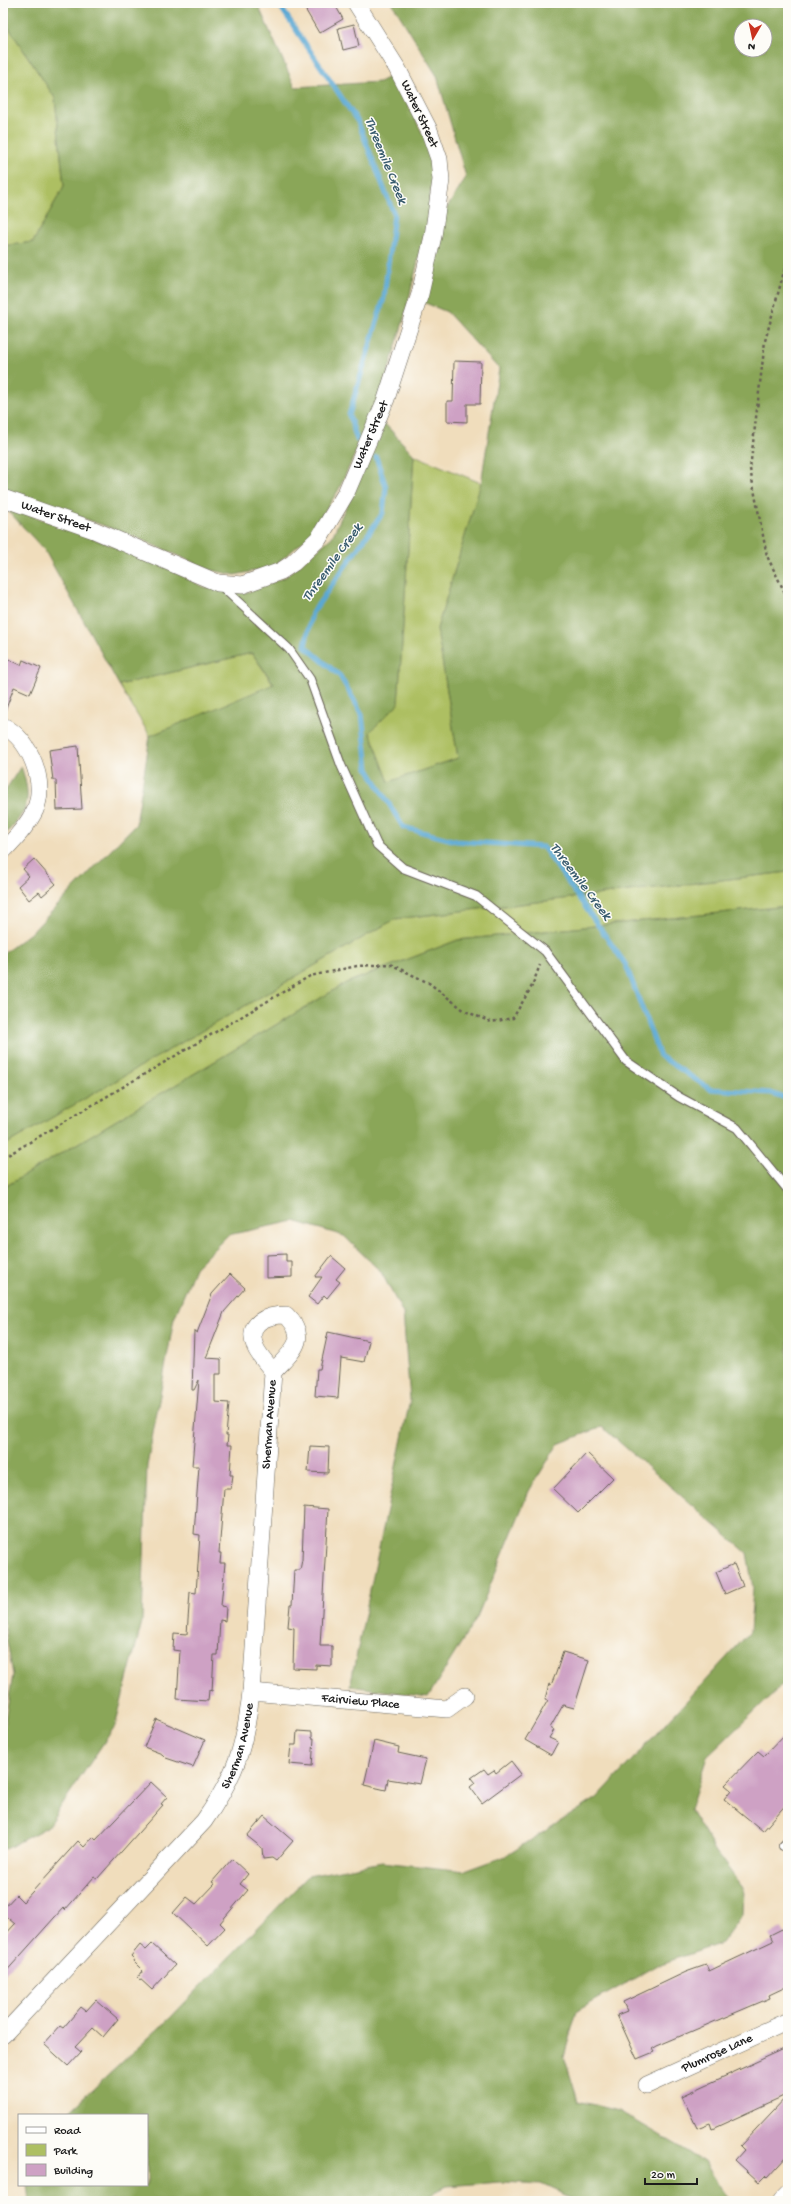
<svg xmlns="http://www.w3.org/2000/svg" width="791" height="2204" viewBox="0 0 791 2204" font-family="'Gochi Hand',sans-serif">
	<style>
		.green { fill: #adbf62; stroke: #646e3f }
		.forest { fill: #8aa658; stroke: #53613a; fill-rule: evenodd }
		.lines { fill: none; stroke-linecap: round; stroke-linejoin: round }
		.stream { stroke: #5aa8d3; stroke-width: 5 }
		.building { fill: #cea1c4 }
		.service-casing { stroke: #666054; stroke-width: 10 }
		.minor-casing { stroke: #666054; stroke-width: 18 }
		.path { stroke: #666054; stroke-width: 2.5; stroke-dasharray: 3 3; stroke-linecap: butt }
		.service { stroke: #fff; stroke-width: 8 }
		.minor { stroke: #fff; stroke-width: 17 }
		.labels { text-anchor: middle; dominant-baseline: central; stroke-width: 3; stroke-linejoin: round; paint-order: stroke }
		.street-label { font-size: 13px; fill: #1c1c1c; stroke: #fdfcf7 }
		.water-label { font-size: 14px; font-style: italic; fill: #385b6e; stroke: #fdfcf7 }
	</style>
	<rect width="100%" height="100%" fill="#fdfcf7"/>
	<filter id="ink" filterUnits="userSpaceOnUse"><feTurbulence type="fractalNoise" baseFrequency=".025" numOctaves="2"/><feDisplacementMap in="SourceGraphic" scale="8" xChannelSelector="R" yChannelSelector="G"/><feConvolveMatrix kernelMatrix="1 2 1 2 8 2 1 2 1" color-interpolation-filters="sRGB"/></filter>
	<filter id="wash" filterUnits="userSpaceOnUse"><feTurbulence type="fractalNoise" baseFrequency=".012" numOctaves="4" result="noise"/><feDisplacementMap in="SourceGraphic" scale="16" xChannelSelector="R" yChannelSelector="G"/><feGaussianBlur stdDeviation="0.9" result="paint"/><feColorMatrix in="noise" values="0 0 0 0 0 0 0 0 0 0 0 0 0 0 0 0 0 1.4 0 .05"/><feComposite in="paint" operator="in"/></filter>
	<g filter="url(#wash)">
		<rect width="100%" height="100%" fill="#f0ddbc"/>
		<g class="green">
			<polygon points="3,19 55,98 64,186 33,242 3,246"/>
			<polygon points="414,455 481,483 437,629 458,758 389,782 370,732 398,704"/>
			<polygon points="252,653 274,685 150,736 119,685"/>
			<polygon points="788,872 788,906 458,940 346,983 3,1188 3,1146 395,919"/>
		</g>
		<g class="forest">
			<polygon points="3,3 257,3 295,87 379,82 393,75 429,146 433,171 427,224 404,319 379,402 338,491 307,538 273,567 235,575 211,570 135,537 3,489 3,246 33,242 64,186 55,98 3,19"/>
			<path d="M392,3H788V872L395,919L3,1146V954L33,931L136,824L150,736L274,684L252,653L119,685L45,551L3,505L149,559L204,587L246,593L285,577L332,537L384,423L414,455L398,704L370,732L389,782L458,758L437,629L481,483L499,369L447,312L423,302L442,216L466,177L437,76ZM741,26H765V50H741Z"/>
			<path d="M21,766C33,803 28,809 3,837V794Z"/>
			<polygon points="788,906 788,1679 707,1757 690,1809 716,1852 743,1888 742,1915 722,1943 658,1965 577,2011 564,2056 578,2101 619,2111 704,2161 729,2201 578,2201 541,2184 500,2182 447,2186 418,2201 29,2201 27,2185 147,2185 147,2115 65,2115 170,2018 308,1876 382,1862 465,1871 506,1856 597,1798 750,1632 753,1588 747,1553 602,1427 558,1444 529,1491 477,1617 428,1697 350,1686 410,1400 403,1313 381,1272 344,1236 294,1221 228,1235 195,1268 174,1319 147,1466 142,1622 115,1726 47,1827 6,1849 3,1848 3,1732 13,1675 3,1618 3,1188 346,983 458,940"/>
		</g>
		<g class="lines">
			<g class="stream">
				<polyline points="278,3 358,122 394,214 384,298 349,415 357,440"/>
				<polyline points="376,457 386,487 383,513 312,613 305,646 340,676 362,714 368,769 403,827 456,841 543,847 626,965 660,1056 710,1089 771,1093 788,1099"/>
			</g>
		</g>
		<g id="blocks">
			<g class="building">
				<polygon points="316,3 334,3 343,19 319,33 305,9"/>
				<polygon points="354,24 359,46 343,50 338,28"/>
				<polygon points="454,361 481,362 480,404 467,404 467,422 447,421 447,401 453,401"/>
				<polygon points="6,658 21,665 23,660 41,668 30,694 14,687 4,714 3,666"/>
				<polygon points="78,746 82,809 57,810 56,780 53,780 49,750"/>
				<polygon points="34,859 56,884 42,896 39,892 29,900 18,886 29,876 23,869"/>
				<polygon points="286,1254 286,1262 292,1262 292,1277 266,1278 266,1255"/>
				<polygon points="331,1256 345,1268 336,1279 340,1282 327,1298 324,1295 317,1304 308,1297 322,1277 315,1277"/>
				<polygon points="230,1274 245,1288 224,1312 206,1358 221,1359 221,1374 215,1374 215,1402 229,1403 226,1435 228,1435 227,1445 232,1445 230,1475 233,1475 231,1489 224,1489 219,1553 221,1553 220,1563 225,1563 221,1606 226,1607 225,1621 220,1620 218,1655 214,1655 212,1691 209,1690 208,1701 177,1699 180,1651 173,1650 174,1633 187,1634 190,1592 196,1593 200,1535 194,1534 199,1466 192,1466 199,1380 194,1390 192,1390 194,1331 197,1333 212,1294"/>
				<polygon points="328,1332 369,1341 364,1362 341,1358 338,1398 315,1396 317,1369 320,1369"/>
				<polygon points="310,1446 329,1447 328,1473 308,1472"/>
				<polygon points="587,1453 613,1478 578,1513 553,1489"/>
				<polygon points="304,1507 328,1509 320,1646 332,1646 332,1666 316,1665 316,1669 293,1668 294,1628 288,1627 290,1605 292,1605 294,1570 300,1570 302,1560"/>
				<polygon points="734,1564 743,1586 725,1594 716,1572"/>
				<polygon points="563,1652 589,1660 574,1708 563,1705 550,1728 554,1730 549,1738 558,1742 551,1755 525,1740 548,1700 545,1699 549,1684 551,1685 556,1673"/>
				<polygon points="156,1719 205,1740 193,1767 166,1758 162,1754 144,1747"/>
				<polygon points="297,1731 312,1732 312,1738 314,1738 312,1766 289,1764 291,1745 296,1745"/>
				<polygon points="788,1731 788,1802 763,1831 724,1799 731,1790 725,1785 758,1751 764,1756"/>
				<polygon points="374,1741 399,1747 398,1753 426,1759 420,1784 388,1779 386,1790 364,1785"/>
				<polygon points="511,1761 521,1774 482,1803 470,1787 475,1783 471,1778 484,1769 488,1774 494,1770 496,1773"/>
				<polygon points="151,1782 167,1797 161,1804 163,1805 97,1879 94,1877 65,1910 63,1908 3,1975 3,1937 15,1924 3,1914 3,1909 16,1895 23,1902 78,1841 84,1847 93,1837 96,1840"/>
				<polygon points="264,1816 293,1841 276,1861 272,1858 263,1859 262,1848 247,1836"/>
				<polygon points="232,1859 248,1874 240,1884 248,1890 220,1923 225,1928 208,1946 173,1913 187,1897 196,1904 215,1884 212,1882"/>
				<polygon points="782,1929 785,1936 788,1934 788,1986 769,1995 770,1998 657,2046 652,2049 654,2052 637,2059 617,2015 627,2011 623,2002 686,1972 706,1965 709,1971 773,1941 770,1935"/>
				<polygon points="152,1944 175,1965 152,1990 138,1977 143,1971 133,1961 134,1959 131,1956 140,1945 146,1950"/>
				<polygon points="96,2000 118,2019 103,2037 93,2028 75,2047 81,2052 68,2066 44,2044 60,2026 63,2028 81,2007 86,2011"/>
				<polygon points="784,2049 788,2059 788,2094 712,2129 710,2123 697,2128 682,2096"/>
				<polygon points="788,2095 788,2155 767,2178 765,2176 759,2182 735,2160 744,2150 740,2146"/>
			</g>
		</g>
	</g>
	<g filter="url(#ink)">
		<use href="#blocks" fill-opacity="0" stroke="#666054" stroke-width="1"/>
		<g class="lines">
			<g class="service-casing">
				<g id="service">
					<polyline points="220,585 289,649 310,679 341,765 377,845 403,868 476,896 545,951 626,1061 679,1097 737,1128 788,1190"/>
					<polyline points="783,1846 788,1841"/>
				</g>
			</g>
			<g class="minor-casing">
				<g id="minor">
					<path id="s1" d="M3,498L94,530L218,583L242,585L281,571L293,563L319,538L346,493L386,399L420,294L433,236L441,180L439,159L429,130L397,68L356,3"/>
					<path d="M3,726C30,739 47,782 35,810C28,825 15,839 3,851"/>
					<path id="s2" d="M251,1692L447,1709L465,1696"/>
					<path id="s3" d="M3,2035L204,1821C236,1775 245,1747 251,1692L273,1372C291,1352 311,1339 286,1315C267,1315 246,1322 255,1346C258,1355 268,1364 273,1372"/>
					<path id="s4" d="M647,2085L788,2021"/>
					<polyline points="781,2201 788,2194"/>
				</g>
			</g>
			<g class="path">
				<polyline points="788,257 765,341 750,469 767,556 788,599"/>
				<polyline points="3,1158 310,976 357,966 390,964 429,983 465,1011 491,1022 513,1018 532,986 540,965"/>
			</g>
			<use href="#service" class="service"/>
			<use href="#minor" class="minor"/>
		</g>
	</g>
	<g class="labels">
		<g class="street-label">
			<text transform="translate(419 114) rotate(65)">Water Street</text>
			<text stroke="none"><textPath href="#s1" startOffset="463">Water Street</textPath></text>
			<text stroke="none"><textPath href="#s1" startOffset="56">Water Street</textPath></text>
			<text stroke="none"><textPath href="#s3" startOffset="701">Sherman Avenue</textPath></text>
			<text stroke="none"><textPath href="#s2" startOffset="110">Fairview Place</textPath></text>
			<text stroke="none"><textPath href="#s3" startOffset="377">Sherman Avenue</textPath></text>
			<text stroke="none"><textPath href="#s4" startOffset="77">Plumrose Lane</textPath></text>
		</g>
		<g class="water-label">
			<text transform="translate(385 161) rotate(68)">Threemile Creek</text>
			<text transform="translate(333 563) rotate(-54)">Threemile Creek</text>
			<text transform="translate(580 882) rotate(53)">Threemile Creek</text>
		</g>
	</g>
	<rect width="791" height="2204" fill="none" stroke="#fdfcf7" stroke-width="16"/>
	<rect x="18" y="2114" width="130" height="72" fill="#fdfcf7" stroke="#a3a29f"/>
	<rect x="26" y="2127" width="20" height="6" fill="#ffffff" stroke="#a3a29f"/>
	<text x="54" y="2134" font-size="12" fill="#1c1c1c">Road</text>
	<rect x="26" y="2144" width="20" height="12" fill="#adbf62" stroke="#a3a29f"/>
	<text x="54" y="2154" font-size="12" fill="#1c1c1c">Park</text>
	<rect x="26" y="2164" width="20" height="12" fill="#cea1c4" stroke="#a3a29f"/>
	<text x="54" y="2174" font-size="12" fill="#1c1c1c">Building</text>
	<g transform="translate(753 38) rotate(189)"><circle r="19" fill="#fdfcf7" stroke="#a3a29f"/>
	<path d="M0-3L7 15L0 10L-7 15Z" fill="#c8321e"/>
	<text y="-6" font-size="11" font-weight="bold" text-anchor="middle" fill="#1c1c1c">N</text>
	</g>
	<path d="M645 2178v6h52v-6" fill="none" stroke="#1c1c1c" stroke-width="2"/>
	<text x="651" y="2178" font-size="12" fill="#1c1c1c" stroke="#fdfcf7" stroke-width="3" paint-order="stroke">20 m</text>
</svg>
